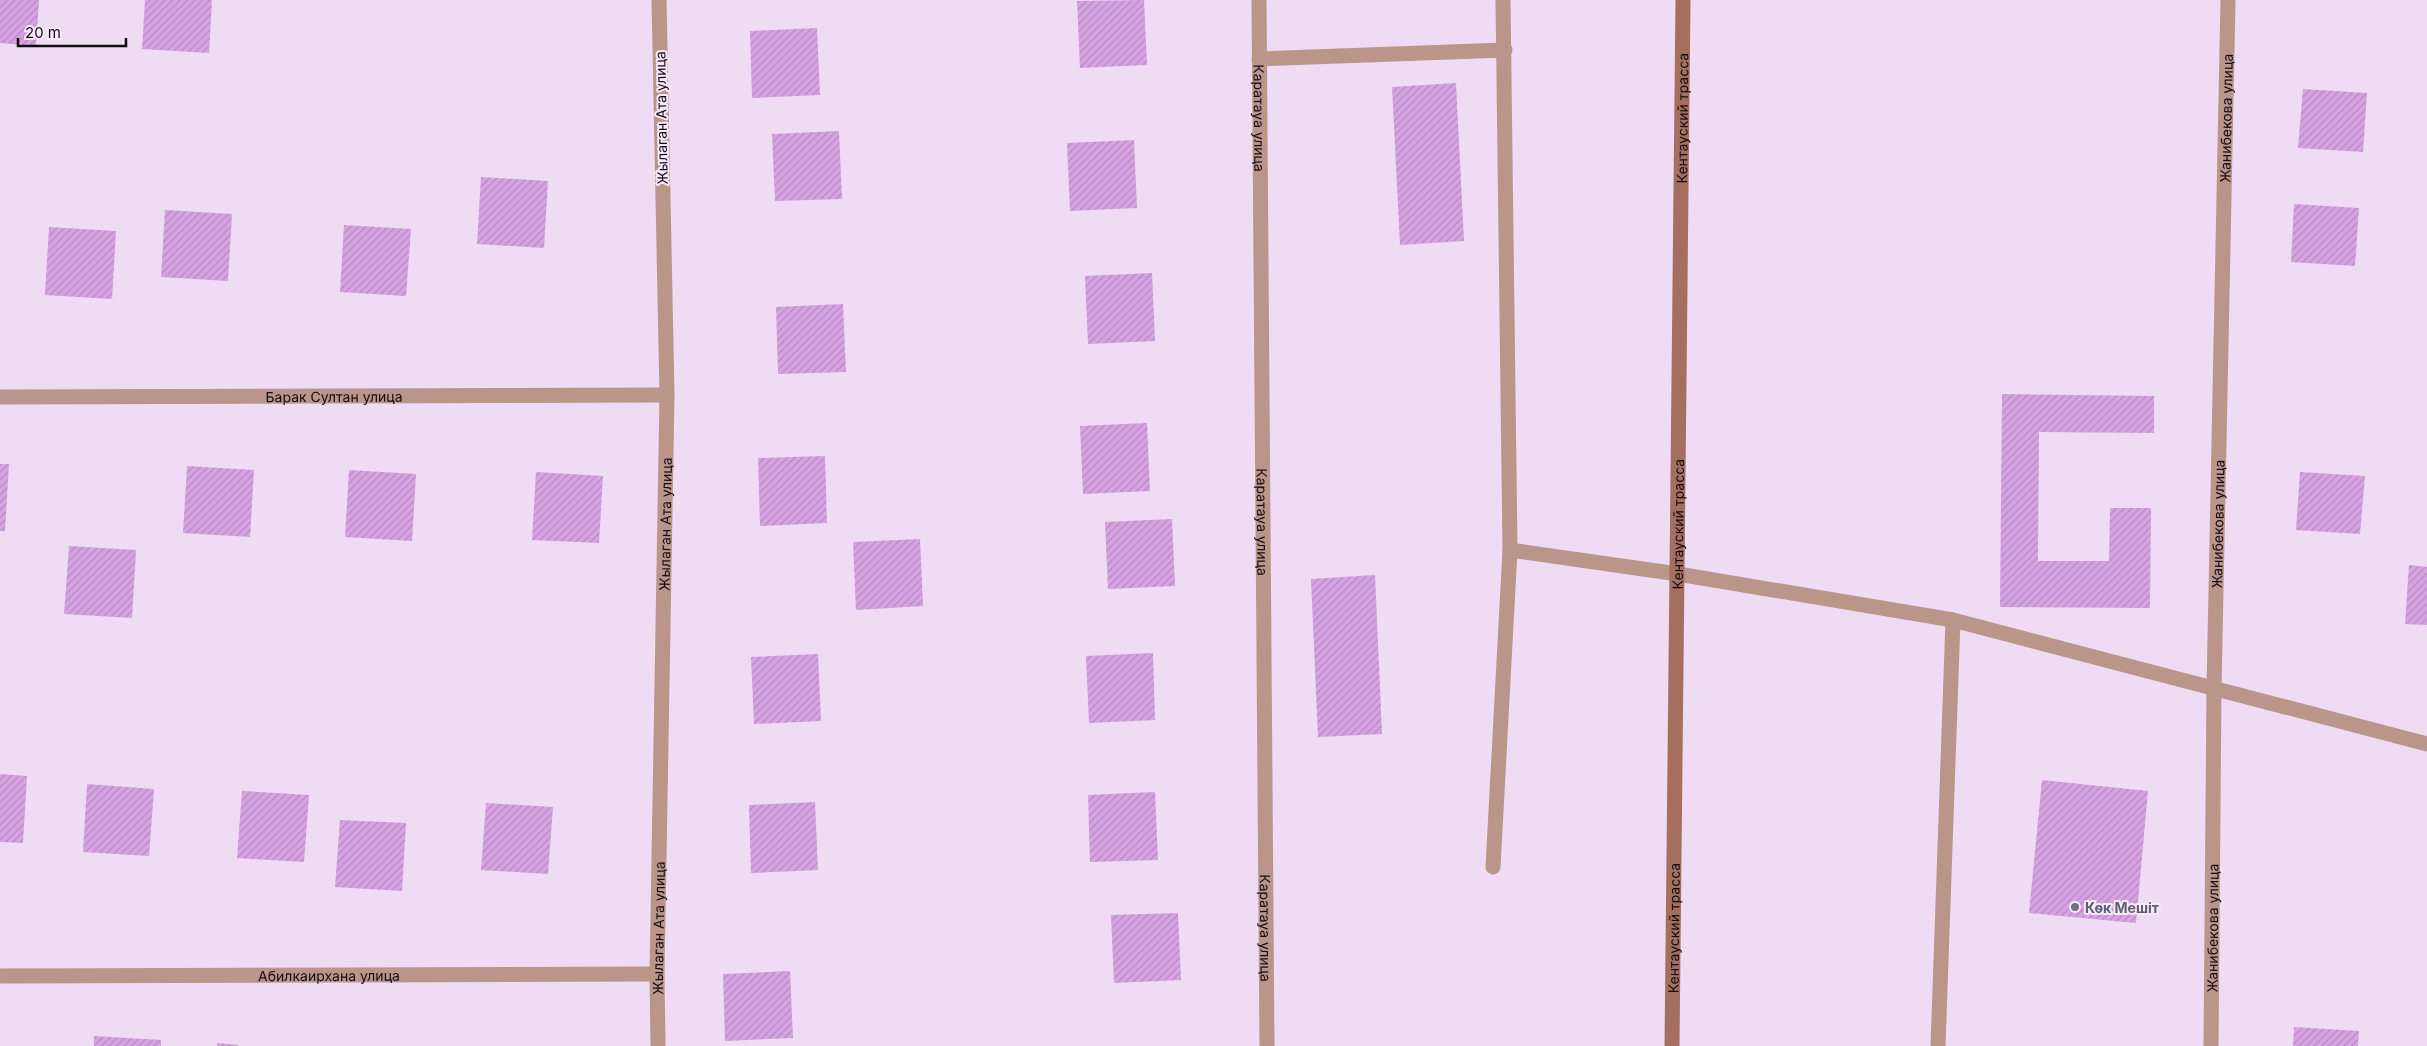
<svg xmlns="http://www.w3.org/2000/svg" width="2427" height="1046" viewBox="0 0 2427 1046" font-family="Inter,sans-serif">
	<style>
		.building { fill: url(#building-hatch) }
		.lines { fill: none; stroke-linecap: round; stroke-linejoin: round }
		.service { stroke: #ba958a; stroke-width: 15 }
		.minor { stroke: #ba958a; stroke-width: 15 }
		.secondary { stroke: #a46f5f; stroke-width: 15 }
		.worship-dot { fill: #6b7280; stroke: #fae9fe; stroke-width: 2 }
		.labels { text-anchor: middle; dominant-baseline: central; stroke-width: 4; stroke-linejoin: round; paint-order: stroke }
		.street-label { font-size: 14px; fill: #110a12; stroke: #fae9fe }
		.worship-label { font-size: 14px; font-weight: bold; fill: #5b616d; stroke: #fae9fe; text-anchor: start }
	</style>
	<defs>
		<pattern id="building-hatch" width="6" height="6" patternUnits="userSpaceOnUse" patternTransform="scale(1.25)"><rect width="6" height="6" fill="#d6a2e2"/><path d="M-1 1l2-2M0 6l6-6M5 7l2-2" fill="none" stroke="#b78ac1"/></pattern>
	</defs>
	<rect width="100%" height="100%" fill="#efdbf4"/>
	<g class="building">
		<polygon points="0,0 39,0 36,46 0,43"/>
		<polygon points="145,0 212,0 209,53 142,49"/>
		<polygon points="1144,0 1147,65 1080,68 1077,1"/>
		<polygon points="817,28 820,95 752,98 750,31"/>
		<polygon points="1456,83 1464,241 1400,245 1392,87"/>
		<polygon points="2303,89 2367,93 2363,152 2298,148"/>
		<polygon points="839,131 842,199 775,201 772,134"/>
		<polygon points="1134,140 1137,208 1070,211 1067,143"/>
		<polygon points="481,177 548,181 544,248 477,244"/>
		<polygon points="2294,204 2359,208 2355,266 2291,262"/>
		<polygon points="165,210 232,214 228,281 161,277"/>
		<polygon points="344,225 411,229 406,296 340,292"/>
		<polygon points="49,227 116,231 112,299 45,295"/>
		<polygon points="1152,273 1155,341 1088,344 1085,276"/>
		<polygon points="843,304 846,372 778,374 776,307"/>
		<polygon points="2002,394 2154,396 2154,433 2039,432 2038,561 2109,561 2110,508 2151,508 2150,608 2000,607"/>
		<polygon points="1147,423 1150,491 1083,494 1080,426"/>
		<polygon points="825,456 827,523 760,526 758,458"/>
		<polygon points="0,464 9,464 5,531 0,531"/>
		<polygon points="187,466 254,470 250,537 183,533"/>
		<polygon points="349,470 416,474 412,541 345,537"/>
		<polygon points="536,472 603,476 599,543 532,540"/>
		<polygon points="2300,472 2365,476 2360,534 2296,530"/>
		<polygon points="1172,519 1175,586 1108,589 1105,522"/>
		<polygon points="920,539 923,606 856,610 853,542"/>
		<polygon points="69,546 136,550 132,618 64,614"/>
		<polygon points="2409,565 2427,567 2427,625 2405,624"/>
		<polygon points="1375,575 1382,734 1318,737 1311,579"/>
		<polygon points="1153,653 1155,720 1089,723 1086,656"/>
		<polygon points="818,654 821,721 754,724 751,657"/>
		<polygon points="0,774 27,776 23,843 0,842"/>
		<polygon points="2042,780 2148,791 2136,923 2029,913"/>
		<polygon points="87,784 154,789 149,856 83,852"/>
		<polygon points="242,791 309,795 304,862 237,858"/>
		<polygon points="1155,792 1158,860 1090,862 1088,795"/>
		<polygon points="815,802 818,870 751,873 749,805"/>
		<polygon points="486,803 553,807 548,874 481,870"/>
		<polygon points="340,820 406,823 402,891 335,887"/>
		<polygon points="1178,913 1181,980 1114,983 1111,915"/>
		<polygon points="790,971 793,1038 725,1041 723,974"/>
		<polygon points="2294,1027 2359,1031 2358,1046 2293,1046"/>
		<polygon points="94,1036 161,1040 161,1046 94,1046"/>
		<polygon points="217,1043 238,1045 238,1046 217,1046"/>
	</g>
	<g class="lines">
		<g class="service">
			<polyline points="1259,59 1505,50"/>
			<polyline points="1510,550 1678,574 1953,620 2427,744"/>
			<polyline points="1493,867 1510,550 1503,0"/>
			<polyline points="1938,1046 1953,620"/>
		</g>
		<g class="minor">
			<path id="s1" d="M1259,0L1267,1046"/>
			<path id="s2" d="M0,397L667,395"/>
			<path id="s3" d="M0,976L657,974"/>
			<path id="s4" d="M658,1046L657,974L667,395L659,0"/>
			<path id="s5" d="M2211,1046L2214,689L2228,0"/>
		</g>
		<path class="secondary" id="s6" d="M1672,1046L1683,0"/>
	</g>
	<circle class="worship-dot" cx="2075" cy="907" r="5"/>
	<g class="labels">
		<g class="street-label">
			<text transform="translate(661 118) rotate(-91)">Жылаган Ата улица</text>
			<text stroke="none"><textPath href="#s1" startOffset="118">Каратауа улица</textPath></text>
			<text stroke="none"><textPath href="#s6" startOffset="928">Кентауский трасса</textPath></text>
			<text stroke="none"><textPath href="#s5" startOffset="928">Жанибекова улица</textPath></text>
			<text stroke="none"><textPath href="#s2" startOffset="334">Барак Султан улица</textPath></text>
			<text stroke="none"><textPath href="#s4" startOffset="522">Жылаган Ата улица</textPath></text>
			<text stroke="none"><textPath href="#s1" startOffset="522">Каратауа улица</textPath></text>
			<text stroke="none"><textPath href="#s6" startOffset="522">Кентауский трасса</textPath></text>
			<text stroke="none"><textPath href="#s5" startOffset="522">Жанибекова улица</textPath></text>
			<text stroke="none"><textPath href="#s4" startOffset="118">Жылаган Ата улица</textPath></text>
			<text stroke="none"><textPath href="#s1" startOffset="928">Каратауа улица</textPath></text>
			<text stroke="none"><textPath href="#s6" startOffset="118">Кентауский трасса</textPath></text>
			<text stroke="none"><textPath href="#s5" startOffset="118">Жанибекова улица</textPath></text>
			<text stroke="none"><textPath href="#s3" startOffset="329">Абилкаирхана улица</textPath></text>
		</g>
		<g class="worship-label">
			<text x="2085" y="907">Көк Мешіт</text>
		</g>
	</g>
	<path d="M18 38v8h108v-8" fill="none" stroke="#110a12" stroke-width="2.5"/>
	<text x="25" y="38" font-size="15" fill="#110a12" stroke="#fae9fe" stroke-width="4" paint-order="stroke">20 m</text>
</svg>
